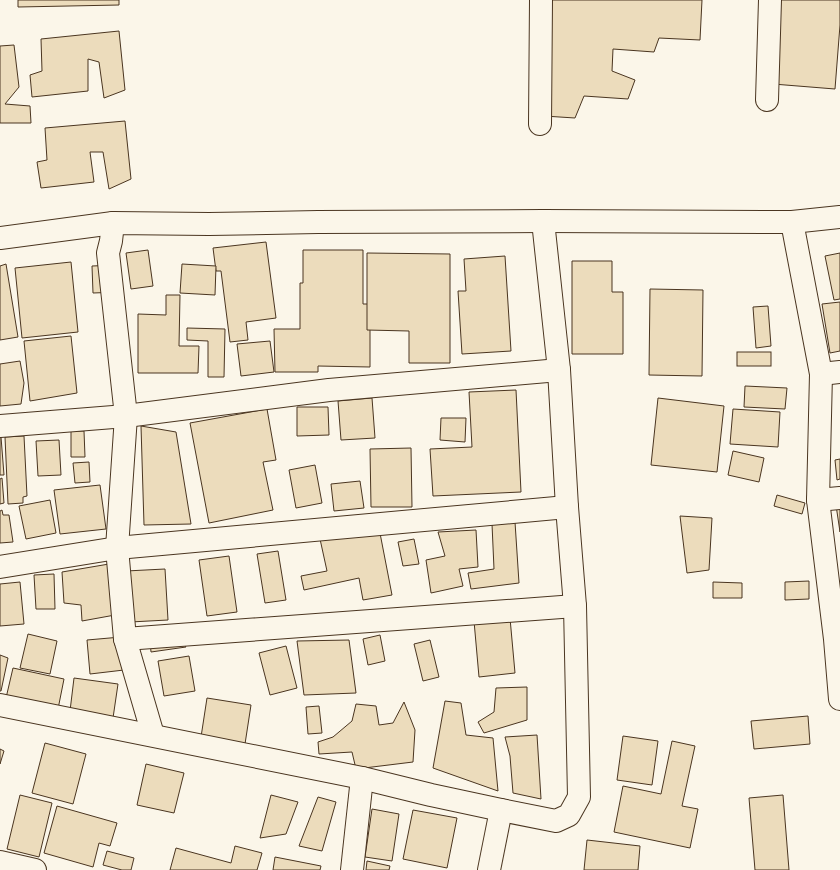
<svg xmlns="http://www.w3.org/2000/svg" width="840" height="870" viewBox="0 0 840 870" font-family="Inter,sans-serif">
	<style>
		.building { fill: #ecdcbc; stroke: #4a3520 }
		.lines { fill: none; stroke-linecap: round; stroke-linejoin: round }
		.street-casing { stroke: #4a3520; stroke-width: 24 }
		.street { stroke: #fbf6e9; stroke-width: 22 }
	</style>
	<rect width="100%" height="100%" fill="#fbf6e9"/>
	<g class="building">
		<polygon points="18,0 119,0 119,5 18,7"/>
		<polygon points="550,0 702,0 700,40 659,38 654,52 613,49 612,71 635,80 628,99 584,96 575,118 544,116"/>
		<polygon points="766,0 840,0 840,25 835,89 773,84"/>
		<polygon points="119,31 125,90 104,98 99,62 88,59 88,91 32,97 30,75 42,71 41,39"/>
		<polygon points="14,45 19,87 5,104 30,106 31,123 0,123 0,46"/>
		<polygon points="125,121 131,179 109,189 103,152 90,152 94,182 41,188 37,162 47,160 45,128"/>
		<polygon points="266,242 276,318 246,322 248,340 230,342 221,271 216,271 213,248"/>
		<polygon points="148,250 153,286 131,289 126,253"/>
		<polygon points="303,250 363,250 363,304 370,304 370,367 318,366 318,372 275,372 274,329 300,329 300,283 303,283"/>
		<polygon points="367,253 450,254 450,363 409,363 409,331 367,330"/>
		<polygon points="840,253 840,299 834,300 825,256"/>
		<polygon points="505,256 511,351 462,354 458,291 466,291 464,259"/>
		<polygon points="572,261 612,261 612,292 623,292 623,354 572,354"/>
		<polygon points="71,262 78,332 22,338 15,268"/>
		<polygon points="6,264 18,337 0,340 0,266"/>
		<polygon points="182,264 216,266 215,295 180,293"/>
		<polygon points="117,265 119,292 93,293 92,266"/>
		<polygon points="650,289 703,290 702,376 649,375"/>
		<polygon points="166,295 180,295 179,346 199,346 198,373 138,373 138,314 166,315"/>
		<polygon points="840,302 840,351 830,353 822,304"/>
		<polygon points="768,306 771,346 756,348 753,307"/>
		<polygon points="187,328 225,329 224,377 208,377 208,341 187,340"/>
		<polygon points="71,336 77,393 30,401 24,341"/>
		<polygon points="270,341 274,372 241,376 237,344"/>
		<rect x="737" y="352" width="34" height="14"/>
		<polygon points="20,361 24,383 21,404 0,406 0,364"/>
		<polygon points="745,386 787,388 785,409 744,407"/>
		<polygon points="516,390 521,492 433,496 430,449 472,447 469,392"/>
		<polygon points="372,398 375,438 341,440 338,401"/>
		<polygon points="658,398 724,406 717,472 651,465"/>
		<polygon points="297,407 328,407 329,435 297,436"/>
		<polygon points="267,409 276,460 263,462 273,510 209,523 190,423"/>
		<polygon points="733,409 780,412 778,447 730,444"/>
		<polygon points="441,418 466,418 465,442 440,440"/>
		<polygon points="141,426 176,432 191,524 144,525"/>
		<polygon points="71,431 84,431 85,457 71,457"/>
		<polygon points="24,436 27,496 23,497 23,503 8,504 5,437"/>
		<polygon points="0,437 1,437 4,475 0,475"/>
		<polygon points="59,440 61,475 38,476 36,441"/>
		<polygon points="411,448 412,507 371,507 370,449"/>
		<polygon points="733,451 764,458 759,482 728,475"/>
		<polygon points="840,459 840,479 837,480 835,460"/>
		<polygon points="89,462 90,482 75,483 73,463"/>
		<polygon points="315,465 322,503 296,508 289,470"/>
		<polygon points="2,478 4,503 0,504 0,479"/>
		<polygon points="360,481 364,508 334,511 331,484"/>
		<polygon points="100,485 106,529 60,534 54,490"/>
		<polygon points="777,495 805,503 802,514 774,506"/>
		<polygon points="50,500 56,533 26,539 19,506"/>
		<polygon points="836,505 840,505 840,532"/>
		<polygon points="2,510 3,515 9,515 13,542 0,543 0,511"/>
		<polygon points="680,516 712,518 709,570 687,573"/>
		<polygon points="515,522 519,583 471,589 468,573 494,569 492,524"/>
		<polygon points="379,528 392,595 363,600 359,578 304,590 301,576 327,571 320,539"/>
		<polygon points="476,530 478,567 459,569 463,586 431,593 426,560 445,556 438,532"/>
		<polygon points="414,539 419,564 403,566 398,542"/>
		<polygon points="278,551 286,600 265,603 257,554"/>
		<polygon points="229,556 237,612 207,616 199,560"/>
		<polygon points="109,564 115,615 82,621 81,605 64,603 62,572"/>
		<polygon points="165,569 168,620 130,622 126,571"/>
		<polygon points="54,574 55,609 36,609 34,575"/>
		<polygon points="809,581 809,599 785,600 785,582"/>
		<polygon points="20,582 24,624 0,626 0,584"/>
		<polygon points="713,582 742,583 742,598 713,598"/>
		<polygon points="510,618 515,673 479,677 474,621"/>
		<polygon points="174,629 186,647 151,652 149,630"/>
		<polygon points="28,634 57,641 50,674 20,668"/>
		<polygon points="380,635 385,661 368,665 363,639"/>
		<polygon points="121,637 124,670 90,674 87,640"/>
		<polygon points="349,640 356,693 304,695 297,641"/>
		<polygon points="430,640 439,677 423,681 414,644"/>
		<polygon points="286,646 297,688 270,695 259,653"/>
		<polygon points="0,655 8,658 1,691 0,691"/>
		<polygon points="189,656 195,691 164,696 158,661"/>
		<polygon points="13,668 64,679 58,709 6,698"/>
		<polygon points="74,678 118,684 113,718 70,711"/>
		<polygon points="527,687 527,720 484,733 478,722 494,712 496,688"/>
		<polygon points="207,698 251,705 245,744 201,737"/>
		<polygon points="445,701 461,703 466,735 493,738 498,791 433,768"/>
		<polygon points="404,702 415,730 413,762 356,769 352,752 319,754 318,742 333,737 352,721 356,704 376,706 379,725 393,723"/>
		<polygon points="319,706 322,733 308,734 306,707"/>
		<polygon points="808,716 810,744 754,749 751,721"/>
		<polygon points="537,735 541,799 513,793 510,756 505,737"/>
		<polygon points="623,736 658,741 652,785 617,780"/>
		<polygon points="672,741 695,746 682,806 698,809 690,848 614,832 623,786 661,794"/>
		<polygon points="45,743 86,754 73,804 32,793"/>
		<polygon points="0,749 4,751 0,764"/>
		<polygon points="146,764 184,773 174,813 137,805"/>
		<polygon points="20,795 52,803 39,857 7,849"/>
		<polygon points="271,795 298,802 286,834 260,838"/>
		<polygon points="783,795 789,870 755,870 749,798"/>
		<polygon points="318,797 336,802 322,851 299,846"/>
		<polygon points="57,806 117,823 110,846 99,843 93,867 44,853"/>
		<polygon points="372,809 399,814 392,861 365,857"/>
		<polygon points="413,810 457,818 447,868 403,859"/>
		<polygon points="587,840 640,846 638,870 584,870"/>
		<polygon points="235,846 262,853 257,870 170,870 176,848 231,863"/>
		<polygon points="107,851 134,858 131,870 122,870 103,865"/>
		<polygon points="275,857 321,866 320,870 273,870"/>
		<polygon points="367,861 390,866 389,870 366,870"/>
	</g>
	<g class="lines">
		<g class="street-casing">
			<g id="street">
				<polyline points="767,100 770,0"/>
				<polyline points="540,124 541,0"/>
				<polyline points="792,222 821,374 818,500 835,639 840,699"/>
				<polyline points="113,223 111,241 108,253 126,416 117,548 125,639 153,735"/>
				<polyline points="0,238 113,223 209,224 318,222 543,221 792,222 840,217"/>
				<polyline points="821,374 840,372"/>
				<polyline points="0,426 126,416 329,390 559,370"/>
				<polyline points="818,500 840,498"/>
				<polyline points="0,567 117,548 567,507"/>
				<polyline points="125,639 575,606"/>
				<polyline points="0,705 362,778 431,795 501,810 556,821 569,815 579,797 575,606 567,507 559,370 543,221"/>
				<polyline points="0,862 35,870"/>
				<polyline points="352,870 362,778"/>
				<polyline points="489,870 501,810"/>
			</g>
		</g>
		<use href="#street" class="street"/>
	</g>
</svg>
